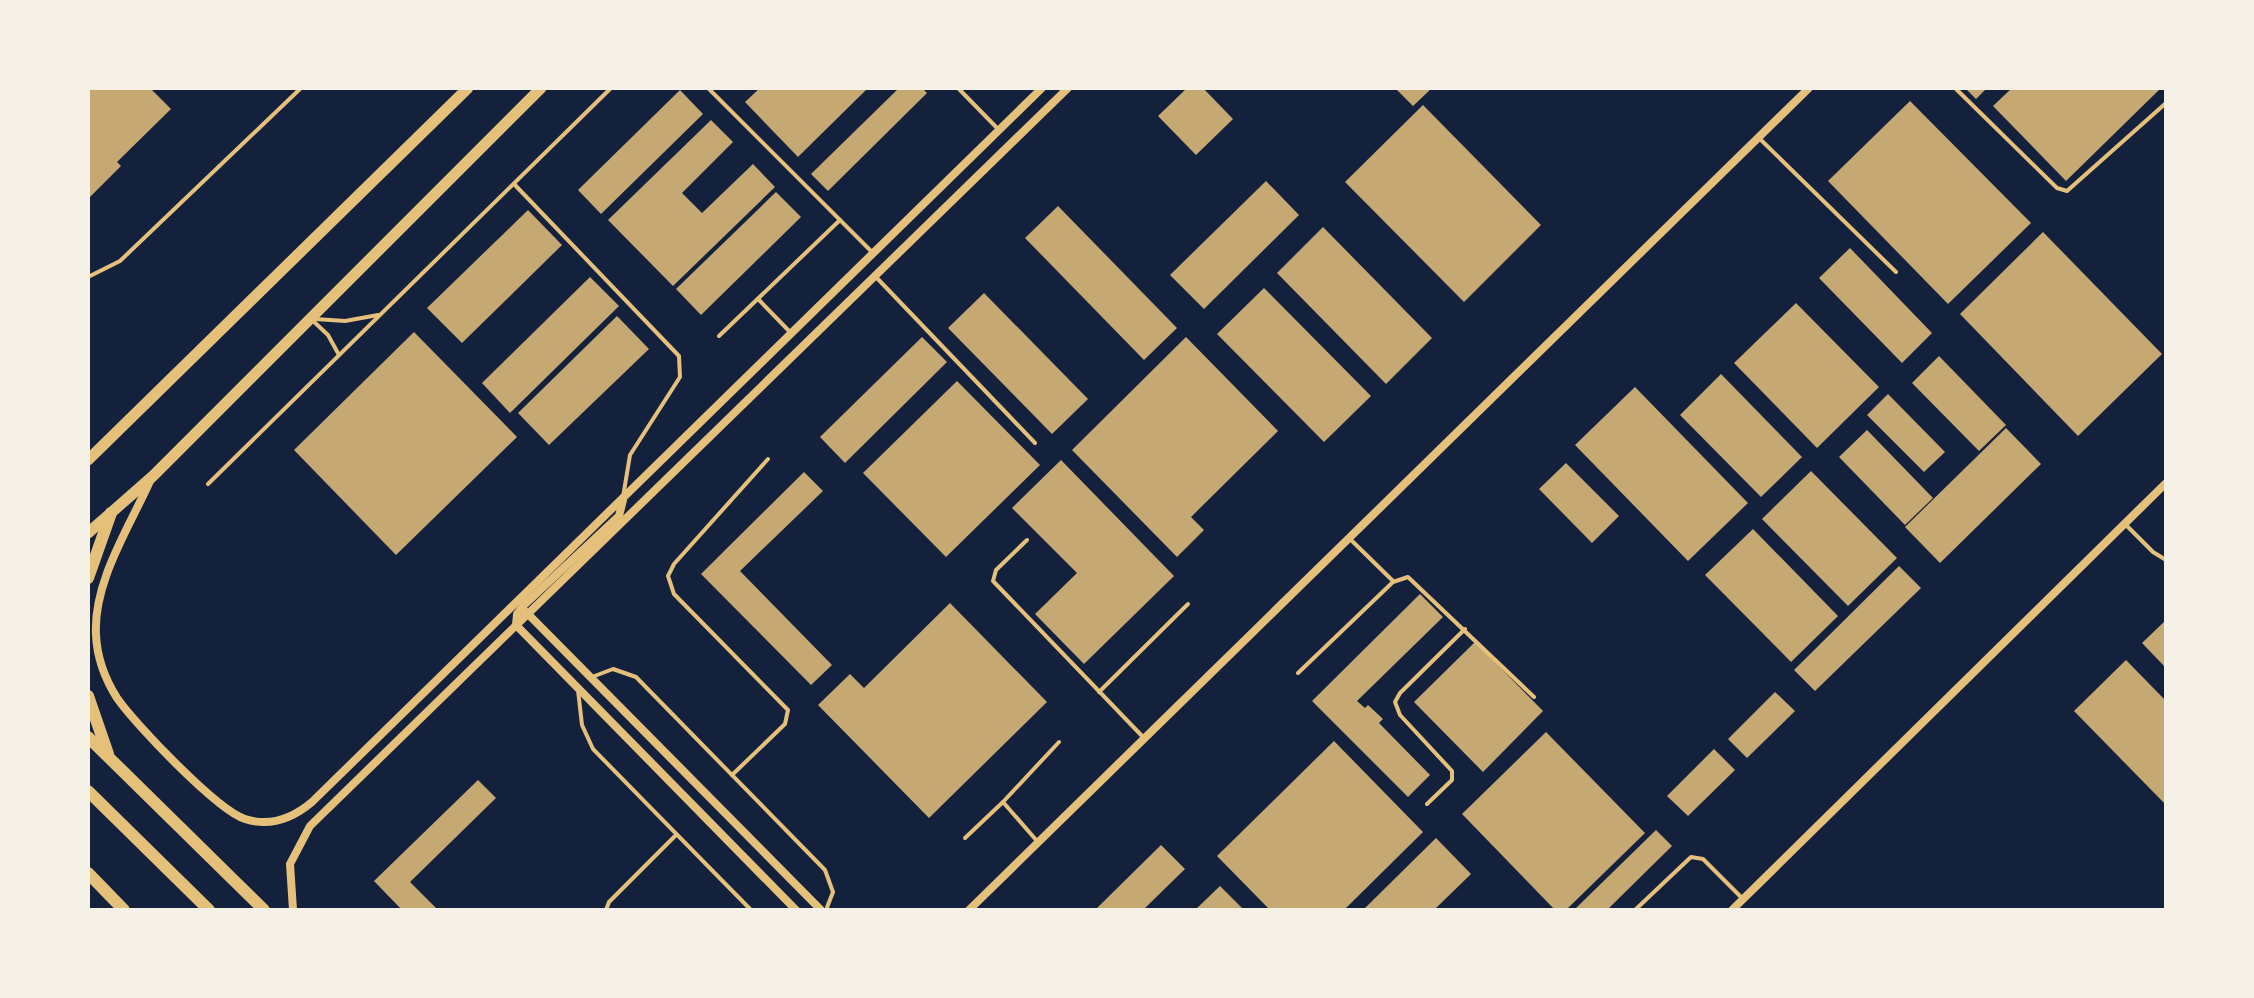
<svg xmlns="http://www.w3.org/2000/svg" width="2254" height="998" viewBox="0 0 2254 998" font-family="Karla,sans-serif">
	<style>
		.building { fill: #c6a872 }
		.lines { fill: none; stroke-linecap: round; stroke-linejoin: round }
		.service { stroke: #e5c07b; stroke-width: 4 }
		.minor { stroke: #e5c07b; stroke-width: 8 }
		.tertiary { stroke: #e5c07b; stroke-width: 11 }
		.secondary { stroke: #e5c07b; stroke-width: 12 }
	</style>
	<rect width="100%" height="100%" fill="#14213d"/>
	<g class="building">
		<polygon points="88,88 150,88 171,109 117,162 121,166 88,199"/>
		<polygon points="760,88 868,88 798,157 745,102"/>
		<polygon points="899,88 922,88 927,93 828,191 811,174"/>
		<polygon points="1187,88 1203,88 1233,119 1196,155 1158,116"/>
		<polygon points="1395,88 1432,88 1413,106"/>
		<polygon points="1965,88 1987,88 1976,99"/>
		<polygon points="2012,88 2161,88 2066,181 1993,106"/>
		<polygon points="680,90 703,114 601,214 578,190"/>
		<polygon points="1910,101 2031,223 1948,304 1828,181"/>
		<polygon points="1423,105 1541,225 1464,302 1345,182"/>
		<polygon points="711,120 733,142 682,193 702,213 753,164 775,187 673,286 608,220"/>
		<polygon points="1266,181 1299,215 1204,309 1170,275"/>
		<polygon points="776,192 801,217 701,315 676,289"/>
		<polygon points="1058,206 1177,328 1144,360 1025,238"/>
		<polygon points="528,210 562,245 462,343 427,308"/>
		<polygon points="1323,227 1432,338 1386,384 1277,273"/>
		<polygon points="2043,232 2162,354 2078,436 1960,314"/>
		<polygon points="1850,248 1932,333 1902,363 1819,278"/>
		<polygon points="590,277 619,306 510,413 482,383"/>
		<polygon points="1264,288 1371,396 1324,442 1217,334"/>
		<polygon points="984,293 1088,399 1052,434 948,328"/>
		<polygon points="1796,303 1879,387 1817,448 1734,363"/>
		<polygon points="617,316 649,349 549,445 518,413"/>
		<polygon points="414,332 517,437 396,555 294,450"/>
		<polygon points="922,337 947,362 845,463 820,437"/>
		<polygon points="1186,337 1278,431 1191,517 1204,530 1177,557 1072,450"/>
		<polygon points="1939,356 2006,425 1979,451 1912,383"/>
		<polygon points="1721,374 1802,457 1761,497 1680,415"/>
		<polygon points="957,381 1040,465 946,557 863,473"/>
		<polygon points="1635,387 1748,503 1688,561 1575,445"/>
		<polygon points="1888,394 1945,452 1924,472 1867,415"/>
		<polygon points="2006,428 2041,464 1940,563 1905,527"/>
		<polygon points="1867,430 1933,498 1905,525 1839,457"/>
		<polygon points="1061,460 1174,576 1084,664 1035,614 1077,573 1012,508"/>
		<polygon points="1566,463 1619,516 1592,543 1539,489"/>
		<polygon points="1811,471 1897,558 1848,606 1762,519"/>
		<polygon points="804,472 823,491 740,571 832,665 811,685 701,574"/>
		<polygon points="1753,529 1838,616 1791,662 1705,575"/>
		<polygon points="1899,566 1921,588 1815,691 1794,670"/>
		<polygon points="1420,594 1443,617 1357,701 1365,708 1368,705 1383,719 1379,723 1430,775 1408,797 1312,701"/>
		<polygon points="950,603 1047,702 929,818 818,705 850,674 864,688"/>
		<polygon points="2166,620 2166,668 2142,643"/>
		<polygon points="1475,642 1543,711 1483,772 1414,702"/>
		<polygon points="2126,660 2166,701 2166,805 2074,711"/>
		<polygon points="1775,692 1795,711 1747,758 1728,739"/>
		<polygon points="1546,732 1645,833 1566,910 1555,910 1462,814"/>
		<polygon points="1334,741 1423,832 1344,910 1270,910 1217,856"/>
		<polygon points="1714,749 1735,770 1688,816 1667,796"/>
		<polygon points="478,780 496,798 410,882 438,910 402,910 374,881"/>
		<polygon points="1656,830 1672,846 1607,910 1574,910"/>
		<polygon points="1436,838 1471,874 1434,910 1363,910"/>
		<polygon points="1161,845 1185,869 1143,910 1095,910"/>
		<polygon points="1220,886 1244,910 1195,910"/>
	</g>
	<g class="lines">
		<g class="service">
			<polyline points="708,88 872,252"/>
			<polyline points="958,88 998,129"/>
			<polyline points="1955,88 2057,188 2067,191 2166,103"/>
			<polyline points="1760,139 1896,272"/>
			<polyline points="514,184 679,356 680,377 630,455 623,497"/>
			<polyline points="875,276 1035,443"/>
			<polyline points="88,277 120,261 301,88"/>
			<polyline points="758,299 790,332"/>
			<polyline points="311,319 328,335 339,355"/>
			<polyline points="315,319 345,321 378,315"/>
			<polyline points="719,336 840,220"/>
			<polyline points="208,484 611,88"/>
			<polyline points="2126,525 2153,552 2166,560"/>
			<polyline points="1349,538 1393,581"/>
			<polyline points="1027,540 996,570 993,581 1143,737"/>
			<polyline points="1298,673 1393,582 1408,577 1534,697"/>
			<polyline points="592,677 613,669 636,677 825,870 833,892 826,910"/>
			<polyline points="578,690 582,725 593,749 751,910"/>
			<polyline points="1099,692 1188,604"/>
			<polyline points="732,775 785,724 788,710 674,594 668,576 674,564 768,459"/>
			<polyline points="1427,804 1452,780 1452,771 1400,715 1395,702 1400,693 1465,629"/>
			<polyline points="965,838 1003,802"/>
			<polyline points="1037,841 1003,802 1059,742"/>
			<polyline points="606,910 609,902 676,835"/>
			<polyline points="1635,910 1691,857 1703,859 1743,899"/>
		</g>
		<g class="minor">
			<path d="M150,481C129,528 93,582 96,635C97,657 105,679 117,698C135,724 217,810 245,819C270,827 293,818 312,802L1042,88"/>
			<polyline points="623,500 619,516 524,605 517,614 516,625 796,910"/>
			<polyline points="526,612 821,910"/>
			<polyline points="293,910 290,864 310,826 1068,88"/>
			<polyline points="969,910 1809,88"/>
			<polyline points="1732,910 2166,483"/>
		</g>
		<g class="tertiary">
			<polyline points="88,460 468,88"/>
			<polyline points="88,533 153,476 541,88"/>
		</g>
		<g class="secondary">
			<polyline points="88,578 111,513"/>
			<polyline points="88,696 108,754"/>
			<polyline points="88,737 264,910"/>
			<polyline points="88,791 209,910"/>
			<polyline points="88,873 124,910"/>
		</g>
	</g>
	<rect width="2254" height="998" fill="none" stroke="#f6f1e7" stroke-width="180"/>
</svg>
